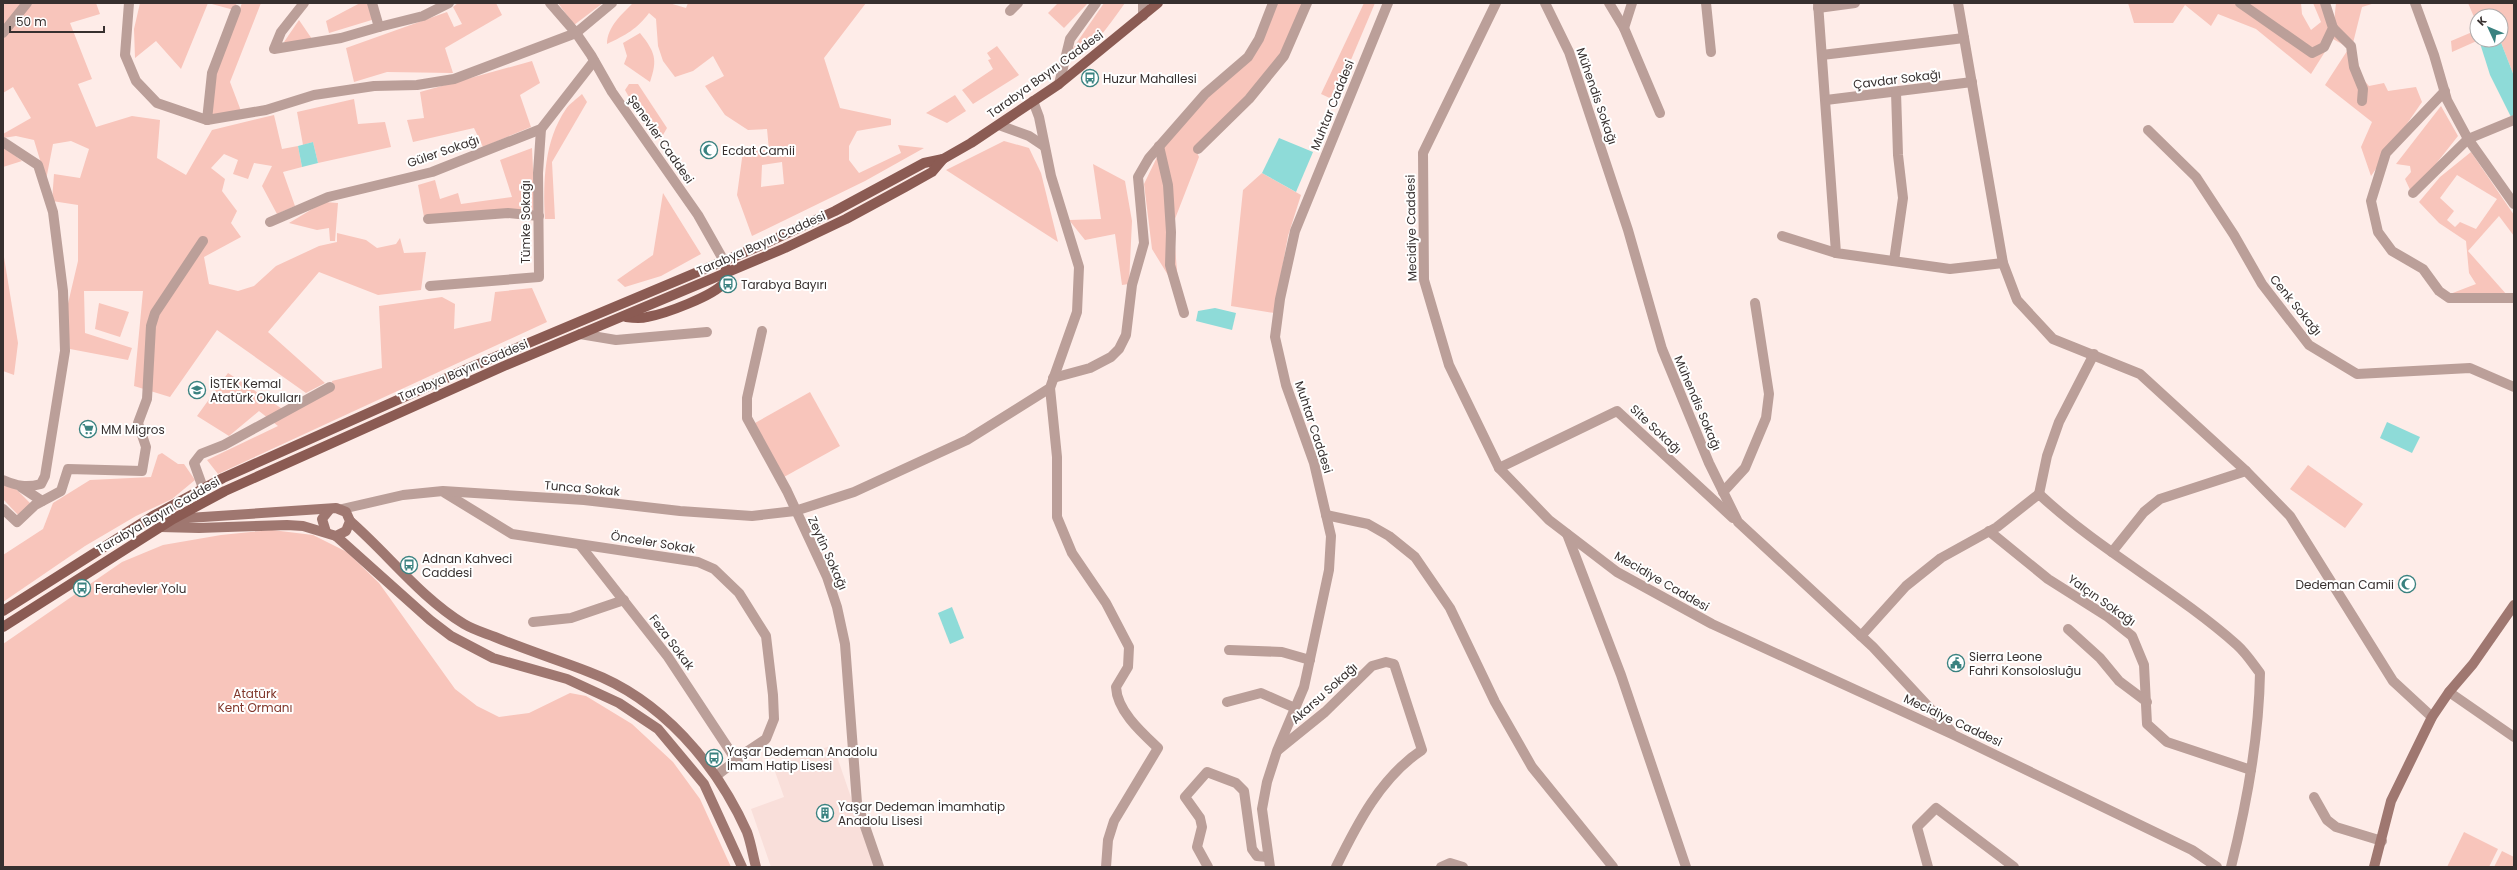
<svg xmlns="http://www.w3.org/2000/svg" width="2517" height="870" viewBox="0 0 2517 870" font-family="Poppins,sans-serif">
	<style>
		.built { fill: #f9dfda }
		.green { fill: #f8c5bb; fill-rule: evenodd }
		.water { fill: #8edbd8 }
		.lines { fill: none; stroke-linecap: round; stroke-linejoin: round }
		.minor { stroke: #bb9f99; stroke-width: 10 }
		.tertiary { stroke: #bb9f99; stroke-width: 10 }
		.secondary { stroke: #9f7770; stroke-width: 10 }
		.primary { stroke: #8b5b53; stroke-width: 10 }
		.labels { text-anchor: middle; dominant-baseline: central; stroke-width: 4; stroke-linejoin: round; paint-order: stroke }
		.street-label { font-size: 12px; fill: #37302f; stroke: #fff }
		.poi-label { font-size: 12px; fill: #37302f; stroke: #fff; text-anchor: start }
		.park-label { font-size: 12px; fill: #81372b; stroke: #fff }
	</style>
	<rect width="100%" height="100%" fill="#feece8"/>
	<polygon class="built" points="833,745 875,867 771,867 751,809 784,797 773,766"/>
	<g class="green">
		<polygon points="6,3 96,3 100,14 70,23 92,79 78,84 96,127 132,116 160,120 157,158 186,175 212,130 274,115 282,149 298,146 302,167 283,172 295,206 277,214 262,186 272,166 254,163 248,179 233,174 238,160 224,154 211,168 225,179 222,191 237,211 231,223 241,237 204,257 209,284 238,291 254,286 276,266 319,246 337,242 337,233 366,240 377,248 396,244 400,238 404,253 426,252 421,290 378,295 319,272 268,332 325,383 306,393 217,330 170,397 134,386 143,291 84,291 85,333 132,348 128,360 70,349 66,312 78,261 78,205 52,201 54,174 80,178 89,149 71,141 53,144 46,180 34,140 16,136 3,138 3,134 31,118 13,87 3,93 3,5"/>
		<polygon points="140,3 237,3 234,10 208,3 181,69 156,41 135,58 134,29"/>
		<polygon points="242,3 261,3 230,82 241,111 207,116 215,72"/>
		<polygon points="360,3 370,3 375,19 329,33 326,21"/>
		<polygon points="458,3 496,3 502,15 445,48 453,73 387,72 354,82 346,48 447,12 454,27 462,24 453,7"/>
		<polygon points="558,3 603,3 574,25"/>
		<path d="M633,3H669L686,8L688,3H866L824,58L840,108L891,119V125L857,131L849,146V160L859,173L901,153L898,145L924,148L865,181L752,236L737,195L743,151L769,150L767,129L748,130L725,115L705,86L724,76L713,56L693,71L675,77L663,61L658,46L656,19L649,13C637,29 626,35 607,44C607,27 622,14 633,3ZM782,162L784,184L761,187L762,165Z"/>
		<polygon points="1058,3 1088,3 1064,28 1048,13"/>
		<path d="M1104,3H1125C1114,18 1091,54 1072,56L1071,51Z"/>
		<polygon points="1276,3 1305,3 1283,55 1196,150 1199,157 1173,224 1179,293 1152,249 1144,184 1161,149 1207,95 1250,59"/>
		<polygon points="1364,3 1375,3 1334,100 1321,94"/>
		<polygon points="2128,3 2301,3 2302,14 2311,30 2321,22 2313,3 2325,3 2334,22 2336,3 2375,3 2362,7 2353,43 2362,78 2369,86 2384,83 2388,91 2416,87 2422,102 2371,176 2361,147 2372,122 2325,85 2349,48 2333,39 2311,74 2256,29 2218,14 2211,26 2185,5 2173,23 2134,23"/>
		<polygon points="2468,3 2514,3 2514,76 2500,40 2501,16 2477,16 2477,24"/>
		<polygon points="299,20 312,39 291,46 284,42"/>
		<polygon points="2477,30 2479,40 2452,52 2451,41"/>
		<path d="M640,33C655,52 658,59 650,82L624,64L627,56L623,43Z"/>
		<polygon points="997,46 1019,75 973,104 962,90 993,69 988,60 991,59 987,53"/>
		<polygon points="532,61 540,83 520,95 531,127 483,147 474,128 413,142 407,120 424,118 420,92"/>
		<polygon points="629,84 638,84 667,128 660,140 648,131 625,90"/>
		<path d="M582,94L587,102L552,162L555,219H545C543,182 544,141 566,109C570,103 577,99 582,94Z"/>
		<polygon points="955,95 966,111 947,123 926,113"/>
		<polygon points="354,99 358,124 385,122 391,147 318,163 313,142 303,145 297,112"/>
		<polygon points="2441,106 2458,136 2412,194 2405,179 2411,172 2410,166 2396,164"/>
		<polygon points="1004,141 1029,148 1041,173 1058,242 946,170"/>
		<polygon points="3,147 5,148 22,161 3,167"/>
		<polygon points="532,148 535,212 424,217 418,185 435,180 440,199 458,193 461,204 512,197 500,160"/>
		<path d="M2471,152L2514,215V236L2499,216L2468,251L2507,295L2450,294L2476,284L2469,273L2466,241L2439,223L2419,202L2440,177ZM2457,175L2497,199L2476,229L2460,222L2455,227L2447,220L2454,211L2440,198Z"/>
		<polygon points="1093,164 1125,181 1132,221 1129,284 1122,285 1115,234 1085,240 1069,220 1101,219"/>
		<polygon points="1262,173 1301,195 1288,236 1274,313 1231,306 1243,190"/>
		<polygon points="663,193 701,254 661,276 625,287 617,280 653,255"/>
		<polygon points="324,202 338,203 335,241 330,241 329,228 317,230 289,223"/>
		<polygon points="3,251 18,343 14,375 3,371"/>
		<polygon points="532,288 547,322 218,474 207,460 278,426 259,411 229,436 197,416 228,373 287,412 333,389 332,381 382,368 379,306 442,297 455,304 454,329 491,321 495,292"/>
		<polygon points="99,303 129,312 120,337 95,329"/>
		<polygon points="810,392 840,446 784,477 755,423"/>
		<polygon points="162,453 178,464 184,464 195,480 172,499 136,516 85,546 3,602 3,555 43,529 53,503 90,480 151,477 158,455"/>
		<polygon points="2308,465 2363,504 2345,528 2290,489"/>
		<polygon points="3,476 31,504 19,516 3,499"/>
		<polygon points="272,530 313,535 347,552 379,583 455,689 477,706 499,717 529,713 570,693 586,696 632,724 673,762 700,799 731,867 3,867 3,644 122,562 163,545 221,535"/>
		<polygon points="2464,832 2498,849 2489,867 2447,867"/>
		<polygon points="2502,851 2514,857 2514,867 2494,867"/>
	</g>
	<g class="water">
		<polygon points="2479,40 2500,40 2514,76 2514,115 2511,117 2490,75"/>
		<polygon points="1279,138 1313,152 1296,192 1262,173"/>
		<polygon points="313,142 318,163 302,167 298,146"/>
		<polygon points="1215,308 1236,313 1232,330 1196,321 1198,311"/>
		<polygon points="2387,422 2420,437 2412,453 2380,438"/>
		<polygon points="952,607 964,638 950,644 938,613"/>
	</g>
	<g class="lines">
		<g class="minor">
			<polyline points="129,3 125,55 136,81 157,103 207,120 266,110 314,95 374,86 417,85 454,79 576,33 612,3"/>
			<polyline points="304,3 281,32 274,49 341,38 379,27 372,3"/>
			<polyline points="1143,3 1143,16"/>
			<polyline points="1496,3 1423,153 1424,280 1449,365 1499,468 1549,520 1617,572 1712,624 1954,735 2192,850 2217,867"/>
			<polyline points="1545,3 1569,52 1628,230 1662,349 1709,463 1738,522 1873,647 1951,731"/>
			<polyline points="1609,3 1624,28 1660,113"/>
			<polyline points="1706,3 1711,52"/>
			<polyline points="1818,3 1836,253 1950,269 2003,263"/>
			<polyline points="1958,3 2003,263 2017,300 2053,339 2140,374 2246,471 2290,516 2393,681 2432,717"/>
			<polyline points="2240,3 2312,53 2324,47 2333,28 2325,3"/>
			<polyline points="2415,3 2434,55 2447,100 2468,139 2514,204"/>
			<polyline points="1818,8 1855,3"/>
			<polyline points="1010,11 1018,3"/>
			<polyline points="379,27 423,16 449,3"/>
			<polyline points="1624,28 1632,3"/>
			<polyline points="2333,28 2351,46 2354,67 2363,89 2362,101"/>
			<polyline points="3,33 27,3"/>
			<polyline points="1822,55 1964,38"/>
			<polyline points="1059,84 1070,39 1096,3"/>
			<polyline points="2445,91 2386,153 2371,201 2378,232 2392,251 2423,269 2439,291 2449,298 2514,298"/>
			<polyline points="1826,100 1972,82"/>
			<polyline points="207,120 212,73 236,10"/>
			<polyline points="999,125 1029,136 1044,146"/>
			<polyline points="2148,130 2196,177 2234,235 2262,284 2309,345 2357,374 2470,368 2514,387"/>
			<path d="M3,142L38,165L53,212L63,291L65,351L45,476L41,484C26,488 17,486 3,480"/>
			<polyline points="1159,146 1168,185 1171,232 1170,265 1184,313"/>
			<polyline points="1198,149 1249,99 1284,56 1307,3"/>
			<polyline points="2413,193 2468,139 2514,120"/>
			<polyline points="428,219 508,213 539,216"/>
			<polyline points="270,222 328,197 432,172 541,129 594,61"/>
			<polyline points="1782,236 1836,253"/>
			<polyline points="1894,261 1903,198 1898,155 1896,92"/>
			<polyline points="430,286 539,277 538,173 541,129"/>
			<polyline points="762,331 747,398 747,418 787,491 827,577 837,607 845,644 857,803 879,867"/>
			<polyline points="580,334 616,340 707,332"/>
			<polyline points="1053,378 1090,368 1111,357 1119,349 1126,335 1132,285 1144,243 1138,177 1149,158 1205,94 1248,57 1259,39 1273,3"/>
			<path d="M1050,388L1057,457V517L1072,553L1106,603L1129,647L1128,667L1116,687C1117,711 1142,733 1158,748L1114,821L1108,840L1106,867"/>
			<polyline points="1499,468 1617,411 1733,518"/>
			<polyline points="21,487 42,501"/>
			<polyline points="203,488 194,463 201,454 224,445 330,387"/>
			<polyline points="1723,492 1745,468 1766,418 1769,394 1755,303"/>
			<polyline points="445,493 512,534 698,562 714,569 739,593 766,636 773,695 774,719 766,739 748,751 716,776"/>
			<polyline points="2039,494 2047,456 2059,422 2094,354"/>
			<polyline points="3,509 17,522 35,505 61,491 68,469 142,471 146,447 138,423 147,399 151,326 155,313 203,241"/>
			<polyline points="342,509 403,495 443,491 584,500 680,511 752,516 795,511 854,492 967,440 1050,388 1077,312 1079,267 1051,176 1039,117 1033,101"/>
			<polyline points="1326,515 1368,524 1389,536 1415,557 1450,608 1495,702 1532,767 1613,867"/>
			<polyline points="1989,531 2048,579 2108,617 2132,636 2144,665 2147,724 2167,742 2251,770"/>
			<polyline points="1567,534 1621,675 1686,867"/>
			<polyline points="580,545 668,657 736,760"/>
			<polyline points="2112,552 2144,512 2160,499 2246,471"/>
			<polyline points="533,622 571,618 624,600"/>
			<polyline points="2068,629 2100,658 2119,681 2147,702"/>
			<path d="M1861,636L1906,586L1941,558L1997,527L2039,494C2100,551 2175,590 2237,645C2246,653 2253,664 2260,673C2259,739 2247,803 2231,867"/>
			<polyline points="1229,650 1282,652 1310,660"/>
			<polyline points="1227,702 1261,693 1295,708"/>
			<path d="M1278,750L1325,712L1372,666L1386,662L1394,664L1422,750C1381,777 1357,824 1336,867"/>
			<polyline points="2314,797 2327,820 2336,827 2382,841"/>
			<polyline points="1208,867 1197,847 1202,827 1200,818 1185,797 1207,772 1236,783 1244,791 1252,849 1257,856 1267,857"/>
			<polyline points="1270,867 1262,809 1267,782 1277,751 1304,687 1329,570 1331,536 1314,463 1286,385 1275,337 1280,299 1295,231 1388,3"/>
			<polyline points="1441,867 1450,863 1463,867"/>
			<polyline points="1928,867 1917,827 1936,808 2014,867"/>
		</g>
		<g class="tertiary">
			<polyline points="550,3 576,33 591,55 612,92 698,215 724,261"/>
			<polyline points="2449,692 2514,737"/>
		</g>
		<g class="secondary">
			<path d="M350,521C389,555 420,597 464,624C474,630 485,633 495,637C526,650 558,660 589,672C661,699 716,763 747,832C751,843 753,856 756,867"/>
			<polyline points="160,527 199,528 287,525 303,526 336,536 346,531 350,521 346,512 336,508 173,519"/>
			<polyline points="326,532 322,519 330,509"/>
			<polyline points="336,536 430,620 451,636 493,658 567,679 619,703 658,729 704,784 742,867"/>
			<polyline points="2374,867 2391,801 2432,717 2449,692 2473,664 2514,605"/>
		</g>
		<g class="primary">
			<path d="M626,317C633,318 640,319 647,317C665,314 713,296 724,283L726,268"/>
			<polyline points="3,611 153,516 223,478 469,368 762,245 835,211 924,163 943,159 971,143 1059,84 1158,3"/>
			<polyline points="3,627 173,519 225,491 504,366 785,248 846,219 905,187 932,172 943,159"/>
		</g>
	</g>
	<defs>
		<g id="bus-ring" transform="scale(0.9)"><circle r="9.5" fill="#fff" stroke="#3a8280" stroke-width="1.5"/><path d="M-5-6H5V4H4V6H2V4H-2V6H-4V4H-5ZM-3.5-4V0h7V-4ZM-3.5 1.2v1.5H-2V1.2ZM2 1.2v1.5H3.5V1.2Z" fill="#3a8280"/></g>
		<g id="mosque-ring" transform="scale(0.9)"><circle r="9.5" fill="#fff" stroke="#3a8280" stroke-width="1.5"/><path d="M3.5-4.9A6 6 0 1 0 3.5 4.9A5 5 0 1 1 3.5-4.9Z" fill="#3a8280"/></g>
		<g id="school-ring" transform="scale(0.9)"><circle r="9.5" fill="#fff" stroke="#3a8280" stroke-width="1.5"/><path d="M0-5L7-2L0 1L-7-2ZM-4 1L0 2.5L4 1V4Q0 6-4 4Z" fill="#3a8280"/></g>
		<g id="supermarket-ring" transform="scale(0.9)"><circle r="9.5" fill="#fff" stroke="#3a8280" stroke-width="1.5"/><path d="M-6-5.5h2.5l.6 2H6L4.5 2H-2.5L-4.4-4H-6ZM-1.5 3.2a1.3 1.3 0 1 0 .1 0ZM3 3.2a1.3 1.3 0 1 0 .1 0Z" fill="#3a8280"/></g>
		<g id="civic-ring" transform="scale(0.9)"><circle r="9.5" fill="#fff" stroke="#3a8280" stroke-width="1.5"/><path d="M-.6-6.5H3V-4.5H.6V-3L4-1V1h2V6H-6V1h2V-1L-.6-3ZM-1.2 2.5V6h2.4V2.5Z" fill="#3a8280"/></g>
		<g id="building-ring" transform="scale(0.9)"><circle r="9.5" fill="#fff" stroke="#3a8280" stroke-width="1.5"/><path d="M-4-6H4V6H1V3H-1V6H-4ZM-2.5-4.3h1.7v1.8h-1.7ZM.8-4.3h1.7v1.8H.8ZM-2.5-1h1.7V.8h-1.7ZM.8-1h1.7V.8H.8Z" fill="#3a8280"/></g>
	</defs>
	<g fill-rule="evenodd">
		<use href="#bus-ring" x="1090" y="78"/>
		<use href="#mosque-ring" x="709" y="150"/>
		<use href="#bus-ring" x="728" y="284"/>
		<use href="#school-ring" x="197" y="390"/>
		<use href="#supermarket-ring" x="88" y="429"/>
		<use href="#bus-ring" x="409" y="565"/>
		<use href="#mosque-ring" x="2407" y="584"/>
		<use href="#bus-ring" x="82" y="588"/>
		<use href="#civic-ring" x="1956" y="663"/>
		<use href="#bus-ring" x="714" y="758"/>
		<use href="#building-ring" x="825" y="813"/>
	</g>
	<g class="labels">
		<g class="street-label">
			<text transform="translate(1045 74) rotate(-36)">Tarabya Bayırı Caddesi</text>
			<text transform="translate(1897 79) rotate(-7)">Çavdar Sokağı</text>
			<text transform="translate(1597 96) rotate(71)">Mühendis Sokağı</text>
			<text transform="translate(1332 105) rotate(-68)">Muhtar Caddesi</text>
			<text transform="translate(661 139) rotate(55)">Şenevler Caddesi</text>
			<text transform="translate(443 151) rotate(-19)">Güler Sokağı</text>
			<text transform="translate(525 222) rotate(-90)">Tümke Sokağı</text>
			<text transform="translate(1411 228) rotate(-91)">Mecidiye Caddesi</text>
			<text transform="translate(761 243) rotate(-24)">Tarabya Bayırı Caddesi</text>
			<text transform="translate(2296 305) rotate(51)">Cenk Sokağı</text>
			<text transform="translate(463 370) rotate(-23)">Tarabya Bayırı Caddesi</text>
			<text transform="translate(1698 403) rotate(67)">Mühendis Sokağı</text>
			<text transform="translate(1314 427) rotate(72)">Muhtar Caddesi</text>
			<text transform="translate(1656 429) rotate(43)">Site Sokağı</text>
			<text transform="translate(582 488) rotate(5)">Tunca Sokak</text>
			<text transform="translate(158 515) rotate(-30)">Tarabya Bayırı Caddesi</text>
			<text transform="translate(653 542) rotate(9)">Önceler Sokak</text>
			<text transform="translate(828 553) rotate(66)">Zeytin Sokağı</text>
			<text transform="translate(1662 581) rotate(30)">Mecidiye Caddesi</text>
			<text transform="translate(2102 600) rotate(35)">Yalçın Sokağı</text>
			<text transform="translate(672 642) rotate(53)">Feza Sokak</text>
			<text transform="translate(1324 693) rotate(-42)">Akarsu Sokağı</text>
			<text transform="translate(1953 720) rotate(25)">Mecidiye Caddesi</text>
		</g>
		<g class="poi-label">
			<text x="1103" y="78">Huzur Mahallesi</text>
			<text x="722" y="150">Ecdat Camii</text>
			<text x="741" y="284">Tarabya Bayırı</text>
			<text x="210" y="383">İSTEK Kemal<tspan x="210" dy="14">Atatürk Okulları</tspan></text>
			<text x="101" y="429">MM Migros</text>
			<text x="422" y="558">Adnan Kahveci<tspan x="422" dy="14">Caddesi</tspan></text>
			<text x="2394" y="584" text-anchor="end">Dedeman Camii</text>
			<text x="95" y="588">Ferahevler Yolu</text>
			<text x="1969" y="656">Sierra Leone<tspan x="1969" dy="14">Fahri Konsolosluğu</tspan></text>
			<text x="727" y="751">Yaşar Dedeman Anadolu<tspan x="727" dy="14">İmam Hatip Lisesi</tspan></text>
			<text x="838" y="806">Yaşar Dedeman İmamhatip<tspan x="838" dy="14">Anadolu Lisesi</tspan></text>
		</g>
		<g class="park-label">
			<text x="255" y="693">Atatürk<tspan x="255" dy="14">Kent Ormanı</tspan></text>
		</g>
	</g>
	<rect width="2517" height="870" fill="none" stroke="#37302f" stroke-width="8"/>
	<g transform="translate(2489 28) rotate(314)"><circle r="19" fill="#ffffff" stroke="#afacac"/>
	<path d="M0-3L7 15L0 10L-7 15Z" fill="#3a8280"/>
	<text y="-6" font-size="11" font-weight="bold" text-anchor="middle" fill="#37302f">K</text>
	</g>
	<path d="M10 26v6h94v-6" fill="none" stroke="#37302f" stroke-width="2"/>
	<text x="16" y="26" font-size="12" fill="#37302f" stroke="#ffffff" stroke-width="3" paint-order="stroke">50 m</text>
</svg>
